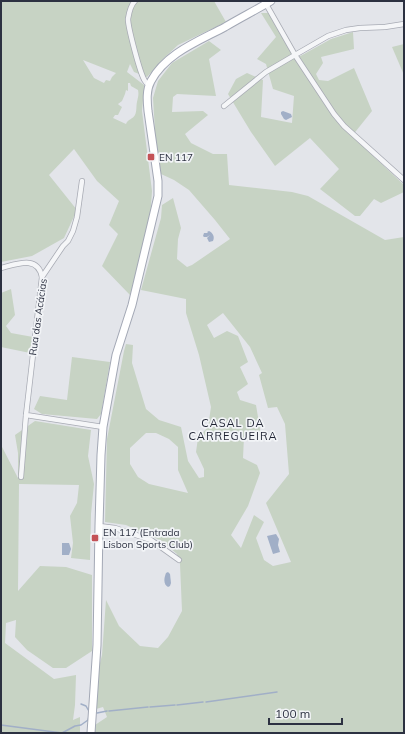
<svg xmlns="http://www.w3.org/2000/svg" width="405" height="734" viewBox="0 0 405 734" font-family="Mulish,sans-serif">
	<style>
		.green { fill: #c7d3c4; fill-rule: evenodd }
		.water { fill: #a1afc7 }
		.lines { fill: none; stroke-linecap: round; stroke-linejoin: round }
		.stream { stroke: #a1afc7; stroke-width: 1.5 }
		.minor-casing { stroke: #a8abb4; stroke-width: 6 }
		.primary-casing { stroke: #a3a8b5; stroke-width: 9 }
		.minor { stroke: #f5f6f8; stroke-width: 4.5 }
		.primary { stroke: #fff; stroke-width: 7 }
		.poi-dot { fill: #c45257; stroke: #f2f4f7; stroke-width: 1.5 }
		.labels { text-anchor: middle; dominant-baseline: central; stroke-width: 3.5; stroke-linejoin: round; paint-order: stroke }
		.poi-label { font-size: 10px; fill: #2c3141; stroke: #f2f4f7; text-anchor: start }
		.street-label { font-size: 10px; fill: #2c3141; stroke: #f2f4f7 }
		.neighbourhood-label { font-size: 11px; letter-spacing: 1px; fill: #1e2232; stroke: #f2f4f7 }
	</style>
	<rect width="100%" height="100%" fill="#e3e5ea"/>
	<g class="green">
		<path d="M1,1H214L226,22L178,45L163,59L147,77L134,72L130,64L127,72L144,85V89L142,111L152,191L150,220L130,295L102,266L118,234L109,225L119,201L97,181L74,149L49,175L77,210L64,238L32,256L1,262ZM83,60L116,73L112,77L110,81L106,80L104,83L94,78ZM128,83H130L131,86L138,90C139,95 138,97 137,102C136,106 137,111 135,115C133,119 128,119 126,124L113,118L115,115H118L122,107L119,105L118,104L122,101L125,94L126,90L128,91Z"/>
		<polygon points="261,13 268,13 295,59 331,39 353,32 354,49 321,57 323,63 316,74 319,80 328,81 354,68 372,111 352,136 404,185 404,192 381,203 374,199 360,216 355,216 320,189 339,169 310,138 275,166 251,132 228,94 236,79 247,73 263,80 261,117 292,123 294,96 273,89 266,64 257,59 276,37"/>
		<path d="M209,41L221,50L209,59L216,96L177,94L173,97L172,112L203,111L208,115L185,134L191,143L213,154H227L229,185L292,192L308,196L385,240L404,237V733H94L95,725L107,717L103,707L96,709L99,667L102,655L106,600L119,626L140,646L158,648L168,637L182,611L180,564L177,554L162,541L126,525L105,522L107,439L124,351L126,344L133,345L132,363L146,409L159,420L181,427L188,461L199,478L204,477V469L196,452L198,438L208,427L211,407L199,355L186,313V299L141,290L161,218L162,205L173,198L181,228L178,239L177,259L187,267L192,265L230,239L215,220L189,190L174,180L161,174L156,147L153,98L158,81L172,63ZM223,313L250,347L262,373L259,375L268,408L277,407L285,424L289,474L266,503L291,562L273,566L264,560L256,538L264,522L254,515L241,548L231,535L248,506L260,473L257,465L243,458L244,437L261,435L256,405L240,400L237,392L248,384L240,367L248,362L238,336L227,331L214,338L207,325ZM146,433H156L169,439L178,447V470L188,493L149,484L138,477L130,464V448Z"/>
		<polygon points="404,44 404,75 392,47"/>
		<polygon points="11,289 15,315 6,326 11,333 33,337 30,353 1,347 1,293"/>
		<polygon points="72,357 110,362 101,414 97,419 42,414 34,409 40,396 67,400"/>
		<polygon points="35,421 91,430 88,456 94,484 91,514 90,560 71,558 73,543 70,516 77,503 79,485 19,484 18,591 40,566 66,567 92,575 92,651 66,668 53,668 27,650 15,637 16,620 6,623 5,643 54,679 76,675 75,705 73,720 80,717 80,733 1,733 1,445 18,478 18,453 15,435"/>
	</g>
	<g class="water">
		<polygon points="283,111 291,114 292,117 286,120 284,119 281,114 281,112"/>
		<path d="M209,231C213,233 215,237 213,241L209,242L207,238L210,235L207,237H204L203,236L204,233H208L207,232Z"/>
		<polygon points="276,534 279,539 278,545 280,552 273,554 267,536"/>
		<polygon points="62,543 69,543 71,549 69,555 62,555"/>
		<path d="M168,572L170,574L171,583L170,586L168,587C163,584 164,578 166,573Z"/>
	</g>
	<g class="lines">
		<g class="stream">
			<polyline points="206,702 277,692"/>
			<polyline points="177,705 203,702"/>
			<polyline points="150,707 175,705"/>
			<polyline points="109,711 148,707"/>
			<polyline points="97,713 107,711"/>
			<polyline points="1,725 62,733 75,726 81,725 88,720 90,713 86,706 81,704"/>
		</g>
		<g class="minor-casing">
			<g id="minor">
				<path d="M135,1C130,6 129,13 128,19C128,27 140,74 145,81C146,83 148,84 149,85"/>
				<polyline points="404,24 385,27 360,28 346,30 328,36 295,55 334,114 344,126 404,180"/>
				<polyline points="224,106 266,72 295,55 266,4"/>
				<polyline points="82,181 77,217 73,231 68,241 63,246 42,277 26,415 103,427"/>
				<path d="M1,268C17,264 38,255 42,277"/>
				<polyline points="21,477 26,415"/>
				<polyline points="99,526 115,528 151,540 179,560"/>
			</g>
		</g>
		<g class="primary-casing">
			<path id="primary" d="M91,733L97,645L99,526L101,455L103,427L116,355L132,305L158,196V181L148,111C147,101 146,90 151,81C166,53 199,41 225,27C240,18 256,10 271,1"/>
		</g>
		<use href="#minor" class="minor"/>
		<use href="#primary" class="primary"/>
	</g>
	<g class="poi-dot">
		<rect x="147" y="153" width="8" height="8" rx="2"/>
		<rect x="91" y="534" width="8" height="8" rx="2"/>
	</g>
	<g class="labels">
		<g class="poi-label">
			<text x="159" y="157">EN 117</text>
			<text x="103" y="532">EN 117 (Entrada<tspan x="103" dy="12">Lisbon Sports Club)</tspan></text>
		</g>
		<g class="street-label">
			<text transform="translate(38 317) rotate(-82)">Rua das Acácias</text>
		</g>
		<g class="neighbourhood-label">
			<text x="233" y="423">CASAL DA<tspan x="233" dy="13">CARREGUEIRA</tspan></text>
		</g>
	</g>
	<rect width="405" height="734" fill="none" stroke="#2c3141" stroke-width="4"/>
	<path d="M269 718v6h73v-6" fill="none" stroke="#2c3141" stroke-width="2"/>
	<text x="275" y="718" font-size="12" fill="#2c3141" stroke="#f2f4f7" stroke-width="3" paint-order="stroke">100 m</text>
</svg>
